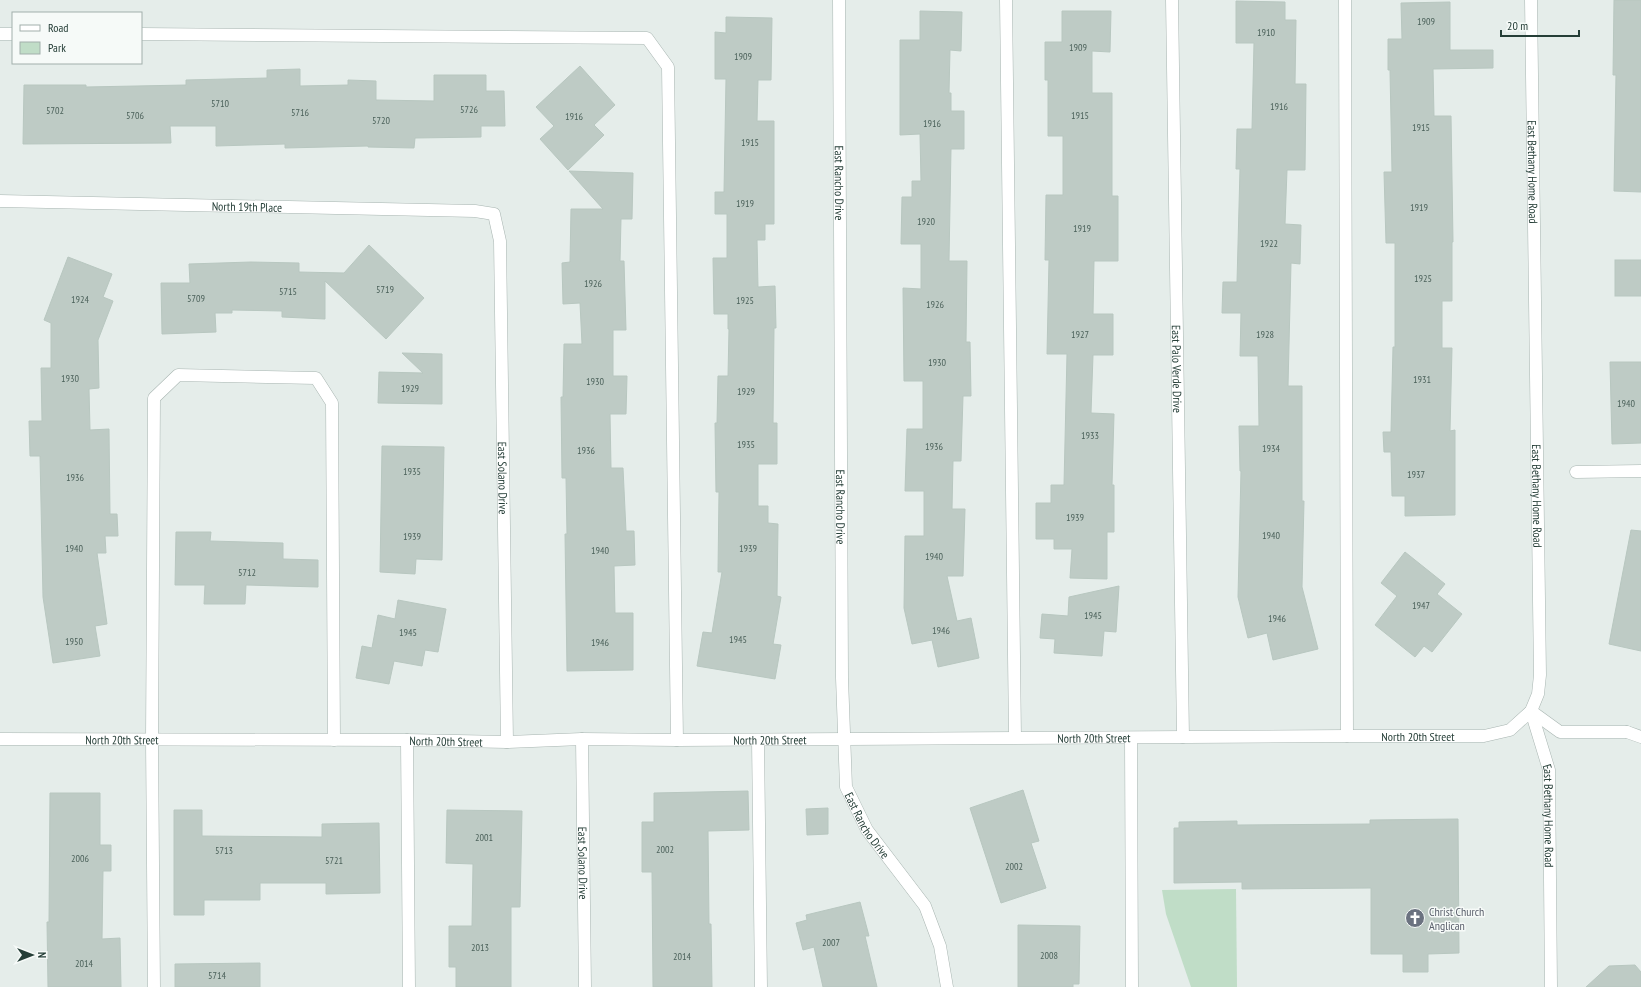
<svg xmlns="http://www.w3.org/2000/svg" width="1641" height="987" viewBox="0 0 1641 987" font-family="'PT Sans Narrow',sans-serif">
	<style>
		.green { fill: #c0ddc7 }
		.building { fill: #becbc5; stroke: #b8c7c0 }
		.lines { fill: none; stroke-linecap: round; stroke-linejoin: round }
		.service-casing { stroke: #a8b5b1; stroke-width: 13 }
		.minor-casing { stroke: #a8b5b1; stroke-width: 13 }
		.tertiary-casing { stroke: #a8b5b1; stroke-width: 13 }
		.service { stroke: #fff; stroke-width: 12 }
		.minor { stroke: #fff; stroke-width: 12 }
		.tertiary { stroke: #fff; stroke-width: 12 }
		.labels { text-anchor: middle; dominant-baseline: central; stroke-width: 3; stroke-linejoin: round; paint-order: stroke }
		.number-label { font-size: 10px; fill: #4b615a }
		.street-label { font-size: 12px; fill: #253e37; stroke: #f6faf8 }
		.worship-label { font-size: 12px; fill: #5b616d; stroke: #f6faf8; text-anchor: start }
	</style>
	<rect width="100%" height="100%" fill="#e5edea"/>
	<polygon class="green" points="1236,889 1237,987 1191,987 1166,914 1162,890"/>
	<g class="building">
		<polygon points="1614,0 1641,0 1641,192 1614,191 1616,75 1613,75"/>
		<polygon points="1236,1 1285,2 1285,20 1296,20 1295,84 1306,84 1305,170 1287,170 1285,224 1301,225 1300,264 1291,263 1288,386 1302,386 1302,501 1304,501 1302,587 1318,649 1273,660 1267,633 1248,638 1238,597 1241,471 1240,471 1239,426 1259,426 1258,356 1240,356 1241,313 1222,313 1223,282 1237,282 1240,169 1236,169 1237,129 1252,129 1254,43 1236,43"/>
		<polygon points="1450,2 1450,50 1493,50 1493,68 1433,69 1434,116 1451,116 1453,242 1452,242 1452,301 1442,301 1442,348 1452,348 1450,431 1455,430 1455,515 1405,516 1405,496 1392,496 1391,452 1384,452 1383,432 1391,432 1393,347 1395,347 1395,243 1386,243 1384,172 1392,172 1390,70 1388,70 1388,39 1402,39 1401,3"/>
		<polygon points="920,11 962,12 961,51 950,50 949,93 951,93 951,111 964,111 964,149 951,149 949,261 967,261 966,342 970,342 971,396 963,396 961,461 953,461 952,509 965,509 963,576 947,576 957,621 971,618 979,658 938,667 932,640 912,644 904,608 905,536 924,536 924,491 905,491 907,429 923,429 923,381 904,381 903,288 921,289 921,244 901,244 902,197 912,197 912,181 921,181 920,134 900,135 900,40 920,40"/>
		<polygon points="1062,11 1111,11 1110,52 1092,51 1092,93 1112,93 1112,196 1118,196 1118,261 1094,261 1093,314 1113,314 1113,355 1093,355 1091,413 1114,414 1112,485 1114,485 1114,532 1107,532 1107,579 1070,578 1072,549 1054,549 1054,539 1036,539 1036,503 1051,503 1051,485 1064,485 1067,354 1047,354 1049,260 1045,260 1046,195 1063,195 1063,136 1048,136 1048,80 1045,80 1045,42 1062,42"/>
		<polygon points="726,17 772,18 771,80 758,80 757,121 774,121 774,224 765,224 765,240 757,240 758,287 775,286 776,328 774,328 773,423 777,423 777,464 758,464 758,506 768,506 768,523 778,524 777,596 781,597 773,644 781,645 775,679 697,666 703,632 712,633 722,572 718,572 719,492 716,492 715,423 717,423 718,376 728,376 729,329 728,329 728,314 714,314 713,258 727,258 727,214 715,214 715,192 724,192 726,79 715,79 715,32 726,33"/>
		<polygon points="580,66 615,105 594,125 604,135 568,170 540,139 554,126 536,107"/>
		<polygon points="300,69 300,86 348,85 348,80 376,81 376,100 434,101 434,75 486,75 486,91 504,91 505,126 481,126 481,137 415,138 414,148 368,147 368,146 285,148 285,144 216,146 216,126 170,126 171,143 23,144 24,85 86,85 86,87 186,85 186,80 267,78 267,70"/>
		<polygon points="569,171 633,173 632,219 621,219 620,261 624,261 626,330 613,330 613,376 627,376 626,414 610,414 611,468 623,468 626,531 634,531 635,565 614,566 615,613 633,613 633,670 567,671 565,534 567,534 566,478 562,478 561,397 563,397 564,344 582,344 580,303 563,304 562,263 570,262 571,209 603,209"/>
		<polygon points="369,245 424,298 386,339 325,281 325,319 282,317 282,311 232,310 232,313 215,313 216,332 162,334 161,283 190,283 189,264 251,262 299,263 299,272 344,273"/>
		<polygon points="68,257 112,274 103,297 113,301 98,340 99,388 89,389 90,430 109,429 110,514 117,514 118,536 105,536 106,553 97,553 107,624 95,626 100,656 53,663 43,597 40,456 30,456 29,421 42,421 41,368 51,368 51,323 44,320"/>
		<rect x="1615" y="260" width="26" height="36"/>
		<polygon points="402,353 442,354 442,404 378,403 379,372 423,373"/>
		<polygon points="1610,362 1641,362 1641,443 1612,444"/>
		<polygon points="382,446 444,447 442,560 416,559 415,574 380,572"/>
		<polygon points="1631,530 1641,531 1641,651 1609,644"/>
		<polygon points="176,532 211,532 210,541 283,543 283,559 318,560 318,587 246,585 245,604 204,604 205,585 175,585"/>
		<polygon points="1405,552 1445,584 1437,594 1462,614 1432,652 1424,646 1415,657 1375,625 1397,596 1381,583"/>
		<polygon points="1119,586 1116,632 1104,631 1102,656 1054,653 1055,639 1040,638 1042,614 1068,616 1069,597"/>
		<polygon points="398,600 446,609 438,652 425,650 422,666 394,661 389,684 356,678 362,646 372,648 378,615 395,619"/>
		<polygon points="1023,790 1039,841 1031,843 1046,888 1001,903 970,808"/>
		<polygon points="748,791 749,830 708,831 709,924 711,924 712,987 653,987 652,872 642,872 642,822 654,822 654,793"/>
		<polygon points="50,793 100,793 100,845 111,845 111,871 103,871 102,939 120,938 121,987 48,987 47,922 49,922"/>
		<polygon points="828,808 828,834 807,835 806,809"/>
		<polygon points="174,810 202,810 202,836 322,837 322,824 379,823 380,893 326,894 326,883 260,883 260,900 204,900 204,915 174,915"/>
		<polygon points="447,810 522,811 520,907 511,907 511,987 456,987 456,967 449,967 449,926 472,926 473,864 446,863"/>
		<polygon points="1458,819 1459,953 1428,954 1428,972 1403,972 1403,954 1371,954 1371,888 1242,889 1242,882 1174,883 1174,828 1179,828 1179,822 1237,821 1237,825 1370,824 1370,820"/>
		<polygon points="860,902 869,936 865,936 877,987 823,987 814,947 803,950 796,923 807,920 806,915"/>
		<polygon points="1018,925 1080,926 1079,984 1073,984 1073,987 1018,987"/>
		<polygon points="260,963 260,987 175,987 175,964"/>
		<polygon points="1635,965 1641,972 1641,987 1586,987 1609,966"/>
	</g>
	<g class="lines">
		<g class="service-casing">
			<g id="service">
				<polyline points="1006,0 1015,737"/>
				<polyline points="1345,0 1347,736"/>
				<polyline points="0,34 13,34"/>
				<polyline points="141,34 647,38 668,67 677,740"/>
				<polyline points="1576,472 1641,471"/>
				<polyline points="1531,711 1560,732 1627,732"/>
				<polyline points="1131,738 1132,987"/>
				<polyline points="407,740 409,987"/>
				<polyline points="758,740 761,987"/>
				<polyline points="154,987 152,740 154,398 178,375 316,378 332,403 334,740"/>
			</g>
		</g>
		<g class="minor-casing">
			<g id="minor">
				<path id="s1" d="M839,0L842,678L846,787L867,830L925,906L940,946L947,987"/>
				<path id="s2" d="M1172,0L1183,737"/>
				<path id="s3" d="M1531,0L1540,675L1538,694L1531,711L1549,770L1551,987"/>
				<path id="s4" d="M0,201L475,211L494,214L500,241L507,742"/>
				<polyline points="1627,732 1641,737"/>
				<path id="s5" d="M582,739L585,987"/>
			</g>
		</g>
		<g class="tertiary-casing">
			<g id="tertiary">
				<path id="s6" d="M0,739L407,740L507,742L582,739L677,740L1347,736H1484L1510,730L1531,711"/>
			</g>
		</g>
		<use href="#service" class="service"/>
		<use href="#minor" class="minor"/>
		<use href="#tertiary" class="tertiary"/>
	</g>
	<defs>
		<g id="church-disc" transform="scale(1)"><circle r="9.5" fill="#6b7280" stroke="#f6faf8"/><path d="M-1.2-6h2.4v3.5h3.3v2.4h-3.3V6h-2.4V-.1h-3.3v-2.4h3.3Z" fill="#fff"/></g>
	</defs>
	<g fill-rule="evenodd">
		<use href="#church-disc" x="1415" y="918"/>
	</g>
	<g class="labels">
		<g class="number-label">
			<text x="1426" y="21">1909</text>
			<text x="1266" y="32">1910</text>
			<text x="1078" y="47">1909</text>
			<text x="743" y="56">1909</text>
			<text x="220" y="103">5710</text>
			<text x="1279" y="106">1916</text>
			<text x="469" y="109">5726</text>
			<text x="55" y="110">5702</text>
			<text x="300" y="112">5716</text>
			<text x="135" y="115">5706</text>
			<text x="1080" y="115">1915</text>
			<text x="574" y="116">1916</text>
			<text x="381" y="120">5720</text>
			<text x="932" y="123">1916</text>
			<text x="1421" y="127">1915</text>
			<text x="750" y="142">1915</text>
			<text x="745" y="203">1919</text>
			<text x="1419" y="207">1919</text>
			<text x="926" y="221">1920</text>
			<text x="1082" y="228">1919</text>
			<text x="1269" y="243">1922</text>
			<text x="1423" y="278">1925</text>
			<text x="593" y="283">1926</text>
			<text x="385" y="289">5719</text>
			<text x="288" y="291">5715</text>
			<text x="196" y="298">5709</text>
			<text x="80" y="299">1924</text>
			<text x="745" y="300">1925</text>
			<text x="935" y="304">1926</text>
			<text x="1080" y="334">1927</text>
			<text x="1265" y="334">1928</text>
			<text x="937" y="362">1930</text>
			<text x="70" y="378">1930</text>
			<text x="1422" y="379">1931</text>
			<text x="595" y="381">1930</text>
			<text x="410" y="388">1929</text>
			<text x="746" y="391">1929</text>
			<text x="1626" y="403">1940</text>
			<text x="1090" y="435">1933</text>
			<text x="746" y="444">1935</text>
			<text x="934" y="446">1936</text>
			<text x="1271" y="448">1934</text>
			<text x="586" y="450">1936</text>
			<text x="412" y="471">1935</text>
			<text x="1416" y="474">1937</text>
			<text x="75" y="477">1936</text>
			<text x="1075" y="517">1939</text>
			<text x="1271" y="535">1940</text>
			<text x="412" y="536">1939</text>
			<text x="74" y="548">1940</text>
			<text x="748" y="548">1939</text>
			<text x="600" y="550">1940</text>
			<text x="934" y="556">1940</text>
			<text x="247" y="572">5712</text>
			<text x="1421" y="605">1947</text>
			<text x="1093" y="615">1945</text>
			<text x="1277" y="618">1946</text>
			<text x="941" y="630">1946</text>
			<text x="408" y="632">1945</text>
			<text x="738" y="639">1945</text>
			<text x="74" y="641">1950</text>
			<text x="600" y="642">1946</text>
			<text x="484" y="837">2001</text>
			<text x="665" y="849">2002</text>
			<text x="224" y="850">5713</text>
			<text x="80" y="858">2006</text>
			<text x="334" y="860">5721</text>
			<text x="1014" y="866">2002</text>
			<text x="831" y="942">2007</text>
			<text x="480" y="947">2013</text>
			<text x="1049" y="955">2008</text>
			<text x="682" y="956">2014</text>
			<text x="84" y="963">2014</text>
			<text x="217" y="975">5714</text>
		</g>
		<g class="street-label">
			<text stroke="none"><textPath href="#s3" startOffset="172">East Bethany Home Road</textPath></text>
			<text stroke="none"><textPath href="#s1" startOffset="183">East Rancho Drive</textPath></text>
			<text stroke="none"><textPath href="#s4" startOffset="247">North 19th Place</textPath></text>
			<text stroke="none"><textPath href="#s2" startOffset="369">East Palo Verde Drive</textPath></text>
			<text stroke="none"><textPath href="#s4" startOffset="759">East Solano Drive</textPath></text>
			<text stroke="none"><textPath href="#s3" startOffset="496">East Bethany Home Road</textPath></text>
			<text stroke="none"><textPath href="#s1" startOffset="507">East Rancho Drive</textPath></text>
			<text stroke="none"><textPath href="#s6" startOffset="1418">North 20th Street</textPath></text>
			<text stroke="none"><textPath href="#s6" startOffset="1094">North 20th Street</textPath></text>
			<text stroke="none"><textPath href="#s6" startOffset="122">North 20th Street</textPath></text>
			<text stroke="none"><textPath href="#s6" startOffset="770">North 20th Street</textPath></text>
			<text stroke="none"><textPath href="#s6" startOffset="446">North 20th Street</textPath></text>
			<text stroke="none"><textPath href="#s3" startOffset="820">East Bethany Home Road</textPath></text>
			<text stroke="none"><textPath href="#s1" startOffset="831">East Rancho Drive</textPath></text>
			<text stroke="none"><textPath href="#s5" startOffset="124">East Solano Drive</textPath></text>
		</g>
		<g class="worship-label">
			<text x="1429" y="911">Christ Church<tspan x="1429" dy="14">Anglican</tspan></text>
		</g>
	</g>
	<rect x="12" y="12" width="130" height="52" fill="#f6faf8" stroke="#a2afab"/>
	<rect x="20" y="25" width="20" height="6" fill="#ffffff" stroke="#a2afab"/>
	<text x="48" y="32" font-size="12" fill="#253e37">Road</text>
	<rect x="20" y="42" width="20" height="12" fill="#c0ddc7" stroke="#a2afab"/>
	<text x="48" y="52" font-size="12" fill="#253e37">Park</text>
	<g transform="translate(32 955) rotate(90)" stroke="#f6faf8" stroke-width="3" paint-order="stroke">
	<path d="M0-3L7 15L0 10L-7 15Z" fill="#253e37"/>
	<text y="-6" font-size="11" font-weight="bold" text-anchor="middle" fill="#253e37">N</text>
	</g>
	<path d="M1501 30v6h78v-6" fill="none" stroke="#253e37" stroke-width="2"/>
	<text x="1507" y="30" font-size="12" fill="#253e37" stroke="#f6faf8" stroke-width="3" paint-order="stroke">20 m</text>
</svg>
